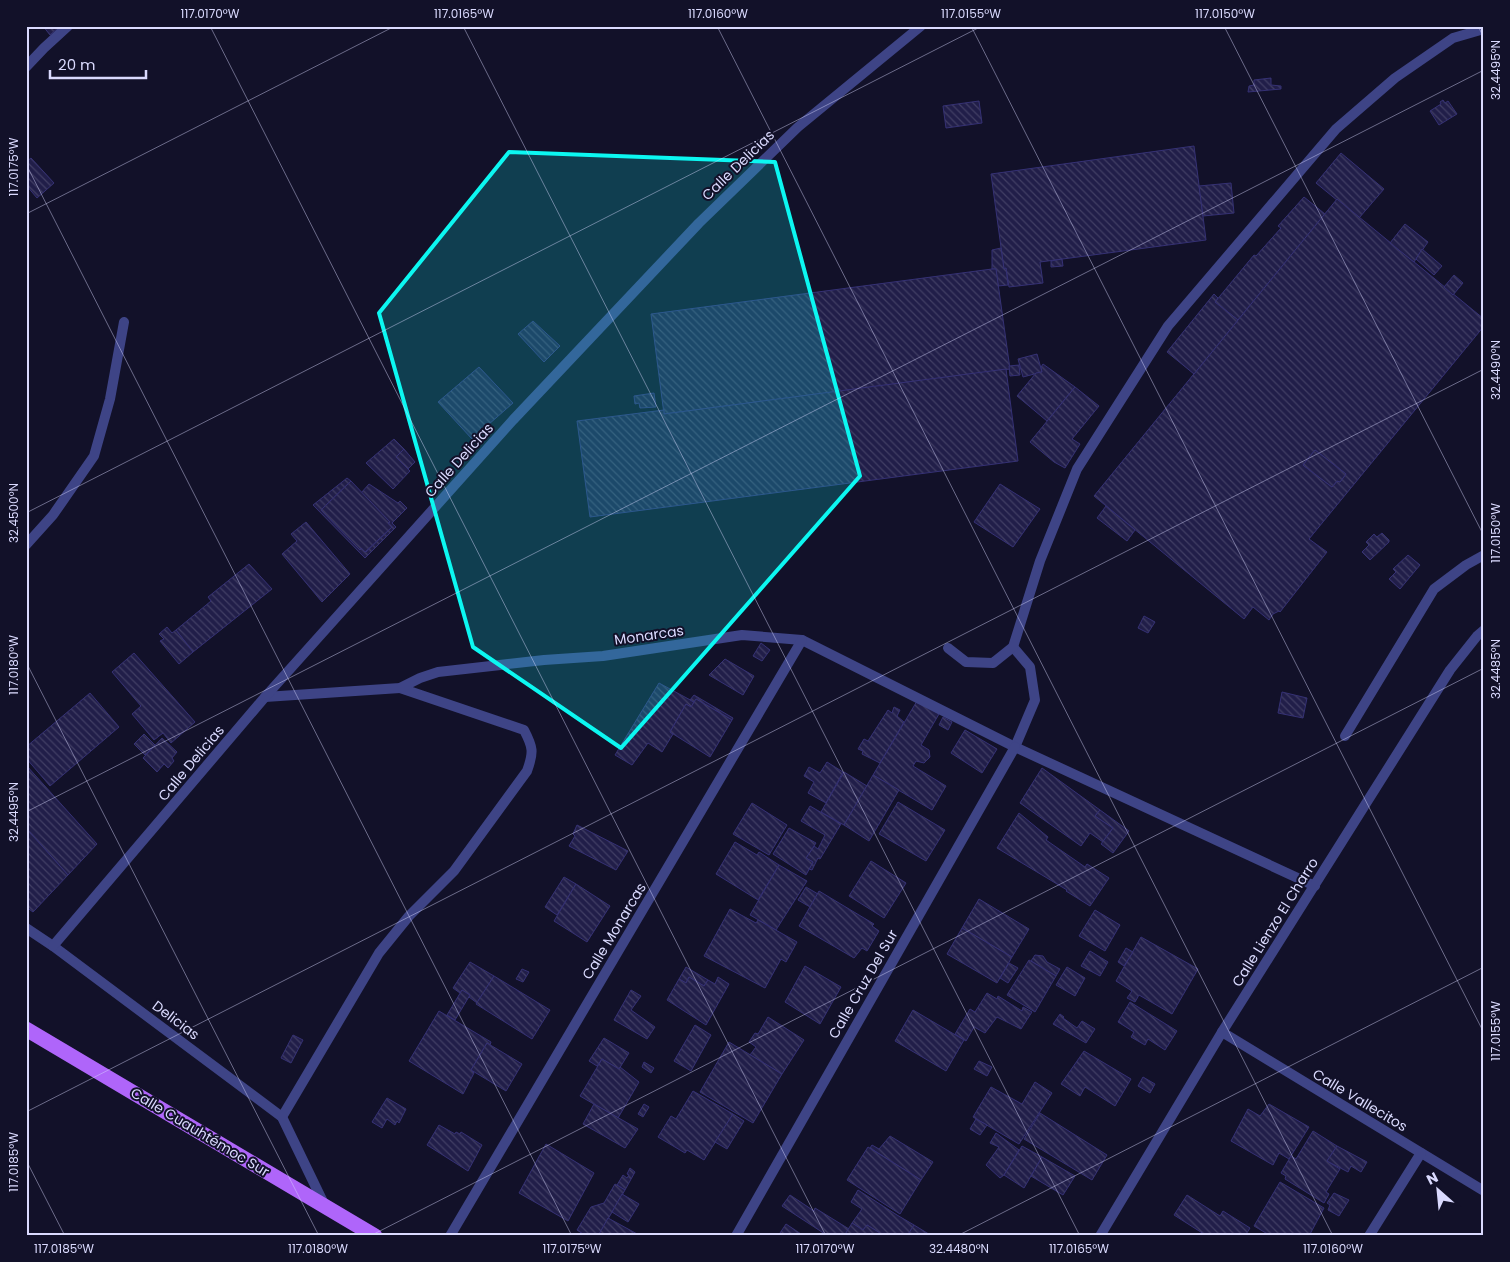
<svg xmlns="http://www.w3.org/2000/svg" width="1510" height="1262" viewBox="0 0 1510 1262" font-family="Poppins,sans-serif">
	<style>
		.building { fill: url(#building-back-hatch); stroke: #353174; fill-rule: evenodd }
		.lines { fill: none; stroke-linecap: round; stroke-linejoin: round }
		.lane { stroke: #3e4486; stroke-width: 10 }
		.street { stroke: #3e4486; stroke-width: 10 }
		.primary { stroke: #af65fa; stroke-width: 15 }
		.marked { fill: #0cf7f1; fill-opacity: 0.2; stroke: #0cf7f1; stroke-width: 4; stroke-linejoin: round }
		.ticks { fill: none; stroke: #dadafe; stroke-width: 1; stroke-opacity: 0.45 }
		.labels { text-anchor: middle; dominant-baseline: central; stroke-width: 4; stroke-linejoin: round; paint-order: stroke }
		.street-label { font-size: 14px; fill: #dadafe; stroke: #121129 }
		.neatline { fill: none; stroke: #dadafe; stroke-width: 2 }
		.ticks-label { font-size: 12px; text-anchor: middle; fill: #dadafe }
	</style>
	<defs>
		<pattern id="building-back-hatch" width="6" height="6" patternUnits="userSpaceOnUse" patternTransform="scale(1.25)"><rect width="6" height="6" fill="#211e49"/><path d="M-1 5l2 2M0 0l6 6M5-1l2 2" fill="none" stroke="#413e64"/></pattern>
	</defs>
	<rect width="100%" height="100%" fill="#121129"/>
	<g class="building">
		<polygon points="43,26 60,26 50,35"/>
		<polygon points="1271,78 1271,85 1281,86 1281,89 1248,92 1249,86 1254,85 1254,80"/>
		<polygon points="1443,100 1445,103 1448,101 1457,114 1439,125 1430,111 1441,104 1440,102"/>
		<polygon points="979,101 982,123 946,128 943,106"/>
		<polygon points="1194,146 1206,240 1040,262 1043,283 1009,287 1006,268 1004,269 991,174"/>
		<polygon points="1341,153 1384,189 1359,218 1316,183"/>
		<polygon points="31,158 54,183 37,198 26,185 26,162"/>
		<polygon points="1231,183 1234,213 1203,216 1199,186"/>
		<polygon points="1304,197 1325,214 1238,320 1215,302 1254,255 1256,256 1281,228 1278,226"/>
		<path d="M1337,199L1484,319V326L1309,539L1327,552L1280,612L1279,611L1273,614L1269,620L1253,607L1244,619L1094,496ZM1315,450L1346,474L1340,482L1337,481L1332,487L1303,465Z"/>
		<polygon points="1405,224 1428,242 1414,262 1390,243"/>
		<polygon points="1001,248 1004,269 1006,268 1008,285 998,286 996,269 992,269 992,250"/>
		<polygon points="1422,249 1442,266 1434,275 1416,259"/>
		<polygon points="1062,259 1063,266 1051,267 1051,261"/>
		<polygon points="992,269 996,269 1010,369 664,414 651,314"/>
		<polygon points="1454,275 1463,283 1453,295 1444,287"/>
		<polygon points="1214,294 1218,298 1215,302 1238,320 1194,374 1167,352"/>
		<polygon points="533,321 560,346 544,362 518,334"/>
		<polygon points="1037,354 1042,372 1023,377 1018,359"/>
		<polygon points="1043,364 1075,387 1047,421 1017,396 1036,373 1042,372 1041,367"/>
		<polygon points="1019,365 1020,375 1010,376 1009,366"/>
		<polygon points="479,367 513,403 472,439 438,402"/>
		<polygon points="1006,369 1018,461 590,517 577,421 664,410 664,414"/>
		<polygon points="1075,387 1099,406 1072,439 1080,444 1065,468 1054,462 1030,442"/>
		<polygon points="654,393 656,407 640,408 639,403 635,404 634,396"/>
		<polygon points="394,439 404,449 396,457 410,471 393,489 366,463"/>
		<polygon points="404,449 415,462 408,469 396,457"/>
		<polygon points="1315,450 1346,474 1340,482 1337,481 1332,487 1303,465"/>
		<polygon points="347,478 351,481 321,510 360,550 361,548 366,552 392,527 388,523 390,522 361,493 369,484 398,503 400,501 407,508 392,523 396,527 365,558 313,505"/>
		<polygon points="351,481 390,522 388,523 392,527 365,552 361,548 360,550 321,510"/>
		<polygon points="1000,484 1040,509 1013,547 974,522"/>
		<polygon points="1106,506 1135,530 1127,541 1097,518"/>
		<polygon points="306,522 350,574 322,602 282,554 297,541 291,534"/>
		<polygon points="1382,533 1389,540 1389,542 1370,560 1362,552 1369,545 1366,542 1374,534 1377,537"/>
		<polygon points="1408,555 1420,565 1400,589 1389,579 1396,572 1393,569"/>
		<polygon points="249,564 272,589 193,652 176,630 211,601 208,597"/>
		<polygon points="1144,616 1155,622 1148,633 1138,628"/>
		<polygon points="167,627 172,633 176,630 193,652 179,664 160,641 164,639 159,634"/>
		<polygon points="761,643 770,650 762,661 753,656"/>
		<polygon points="134,653 195,722 171,743 163,733 154,740 132,714 141,706 112,672"/>
		<polygon points="725,659 754,676 743,695 709,675"/>
		<polygon points="659,683 694,702 691,707 686,704 670,732 673,734 662,752 648,743 632,765 615,755"/>
		<polygon points="1282,692 1307,698 1303,718 1278,713"/>
		<polygon points="90,693 119,727 50,786 26,758 26,747"/>
		<polygon points="694,695 733,718 732,720 696,699 694,702 690,700"/>
		<polygon points="696,699 732,720 710,757 670,732 686,704 691,707"/>
		<polygon points="917,701 939,714 921,745 929,750 930,757 924,763 916,761 913,766 946,786 932,810 873,775"/>
		<polygon points="894,707 900,710 897,716 904,722 880,763 862,754 863,751 858,749 864,739 868,741 888,710 892,713"/>
		<polygon points="943,717 952,722 948,730 939,725"/>
		<polygon points="965,730 997,749 982,773 951,753"/>
		<polygon points="144,734 155,745 145,755 134,744"/>
		<polygon points="162,738 177,752 172,758 174,761 168,768 164,764 157,772 143,758"/>
		<polygon points="827,762 843,772 826,803 808,793 814,782 804,776 809,767 820,773"/>
		<polygon points="26,765 97,844 68,875 26,828"/>
		<polygon points="1042,768 1100,810 1095,816 1113,828 1103,842 1090,833 1081,846 1020,803"/>
		<polygon points="844,772 867,786 844,825 821,812"/>
		<polygon points="873,775 899,790 869,841 844,825"/>
		<polygon points="898,802 945,830 926,861 879,834"/>
		<polygon points="752,803 787,825 769,855 733,834"/>
		<polygon points="810,806 841,824 820,859 818,858 812,870 809,869 813,862 806,858 814,846 818,849 825,835 801,821"/>
		<polygon points="1100,810 1129,831 1113,853 1101,844 1113,828 1095,816"/>
		<polygon points="1019,813 1048,837 1046,840 1085,867 1087,864 1109,878 1090,906 1066,891 1067,890 997,848"/>
		<polygon points="577,825 628,851 616,870 569,846 575,836 573,834"/>
		<polygon points="26,828 68,875 33,912 26,907"/>
		<polygon points="789,828 816,843 806,858 813,862 806,875 773,854"/>
		<polygon points="735,842 757,855 759,852 779,865 758,900 716,874"/>
		<polygon points="871,861 906,883 884,918 849,896"/>
		<polygon points="779,865 807,881 776,930 750,915"/>
		<polygon points="564,877 576,884 557,915 545,907"/>
		<polygon points="576,884 610,906 587,942 554,921"/>
		<polygon points="806,887 818,894 810,907 798,900"/>
		<polygon points="819,891 874,924 872,926 879,931 867,951 862,948 854,958 799,926"/>
		<polygon points="979,899 1029,929 1012,957 962,928"/>
		<polygon points="730,909 756,923 758,920 797,942 786,962 781,959 765,988 704,956"/>
		<polygon points="1095,910 1120,925 1105,951 1079,936"/>
		<polygon points="962,928 1012,957 997,983 947,954"/>
		<polygon points="1141,937 1198,969 1172,1014 1139,995 1135,1002 1127,998 1132,991 1116,981"/>
		<polygon points="1126,948 1133,952 1124,966 1118,962"/>
		<polygon points="1090,951 1108,962 1100,976 1081,966"/>
		<polygon points="1035,955 1043,956 1047,962 1060,969 1056,976 1031,961"/>
		<polygon points="1029,960 1056,976 1035,1012 1007,995"/>
		<polygon points="470,962 494,976 477,1003 469,997 470,995 462,990 460,993 453,988"/>
		<polygon points="1009,963 1018,968 1008,983 1000,978"/>
		<polygon points="805,966 841,987 820,1024 785,1002"/>
		<polygon points="686,967 708,980 704,986 689,977 686,983 679,979"/>
		<polygon points="1067,967 1085,978 1075,996 1056,985"/>
		<polygon points="522,969 529,972 523,982 516,979"/>
		<polygon points="494,976 550,1010 532,1039 476,1004"/>
		<polygon points="689,977 704,986 708,980 715,984 718,977 729,984 706,1025 667,1000 679,979 686,983"/>
		<polygon points="462,990 470,995 455,1020 447,1015"/>
		<polygon points="631,990 641,996 631,1010 655,1027 647,1039 614,1020"/>
		<polygon points="987,993 997,999 998,996 1022,1011 1023,1007 1032,1012 1021,1029 997,1017 985,1033 974,1027 966,1041 955,1034 970,1009 975,1012"/>
		<polygon points="1130,1002 1177,1031 1165,1050 1148,1039 1145,1045 1131,1037 1134,1032 1118,1022"/>
		<polygon points="913,1010 964,1040 946,1071 895,1041"/>
		<polygon points="439,1011 491,1042 490,1045 487,1043 471,1070 474,1073 463,1094 409,1061"/>
		<polygon points="1060,1014 1064,1017 1063,1018 1077,1028 1082,1021 1095,1029 1086,1043 1053,1024"/>
		<polygon points="768,1017 804,1040 782,1074 750,1055 756,1047 749,1042 755,1033 758,1034"/>
		<polygon points="695,1025 711,1035 691,1071 674,1061"/>
		<polygon points="293,1035 303,1040 291,1063 281,1058"/>
		<polygon points="604,1038 629,1053 619,1069 602,1059 597,1066 589,1061"/>
		<polygon points="729,1042 782,1074 753,1123 700,1092"/>
		<polygon points="487,1043 522,1064 506,1091 471,1070"/>
		<polygon points="1084,1051 1131,1079 1115,1106 1085,1087 1080,1096 1061,1084"/>
		<polygon points="602,1059 619,1069 620,1067 639,1082 618,1118 580,1096"/>
		<polygon points="979,1061 992,1067 987,1076 974,1069"/>
		<polygon points="644,1062 654,1068 651,1073 642,1067"/>
		<polygon points="1143,1077 1155,1084 1150,1093 1138,1086"/>
		<polygon points="1035,1082 1052,1093 1019,1144 973,1117 991,1087 1022,1104"/>
		<polygon points="693,1091 733,1114 704,1160 687,1150 685,1153 658,1137 671,1116 676,1119"/>
		<polygon points="387,1098 406,1109 399,1123 397,1121 395,1125 387,1119 382,1128 372,1122"/>
		<polygon points="594,1104 638,1129 625,1148 583,1124"/>
		<polygon points="644,1104 649,1107 643,1117 638,1114"/>
		<polygon points="1269,1104 1309,1127 1289,1159 1279,1153 1273,1165 1231,1141 1248,1109 1260,1116"/>
		<polygon points="1040,1113 1107,1155 1092,1180 1024,1139"/>
		<polygon points="733,1114 744,1121 727,1149 715,1142"/>
		<polygon points="976,1119 987,1125 980,1135 970,1129"/>
		<polygon points="439,1125 455,1134 456,1132 460,1134 461,1132 482,1145 468,1171 427,1145"/>
		<polygon points="1313,1131 1337,1146 1327,1161 1340,1169 1326,1192 1329,1194 1324,1203 1285,1179 1286,1176 1281,1173 1291,1156 1296,1159"/>
		<polygon points="996,1133 1019,1150 1004,1175 1000,1178 986,1165 999,1147 990,1143"/>
		<polygon points="890,1136 933,1162 921,1180 870,1148 872,1145 879,1149"/>
		<polygon points="546,1144 594,1173 568,1221 519,1193"/>
		<polygon points="1022,1146 1042,1157 1024,1188 1004,1175"/>
		<polygon points="1337,1146 1367,1162 1361,1172 1351,1166 1348,1172 1327,1161"/>
		<polygon points="868,1147 921,1180 900,1214 847,1180"/>
		<polygon points="1042,1157 1075,1176 1063,1195 1031,1176"/>
		<polygon points="630,1168 635,1172 625,1190 617,1185 623,1175 627,1178 629,1175 627,1174"/>
		<polygon points="1280,1182 1324,1208 1309,1236 1271,1236 1254,1226"/>
		<polygon points="615,1184 625,1190 598,1236 586,1236 577,1230 591,1207 604,1203"/>
		<polygon points="858,1190 897,1215 914,1225 907,1236 878,1236 880,1233 867,1225 863,1230 852,1223 862,1209 851,1202"/>
		<polygon points="1334,1193 1349,1200 1339,1216 1328,1210 1330,1205 1327,1203"/>
		<polygon points="622,1194 639,1204 628,1222 612,1212"/>
		<polygon points="790,1195 814,1211 815,1208 849,1229 844,1236 828,1236 782,1206"/>
		<polygon points="1187,1195 1220,1216 1223,1211 1250,1228 1245,1236 1207,1236 1174,1215"/>
		<polygon points="608,1218 639,1235 638,1236 598,1236"/>
		<polygon points="852,1223 863,1230 867,1225 880,1233 878,1236 844,1236"/>
		<polygon points="786,1224 804,1236 778,1236"/>
		<polygon points="914,1225 932,1236 907,1236"/>
	</g>
	<g class="lines">
		<g class="lane">
			<polyline points="1013,647 1030,667 1035,700 1015,747"/>
			<polyline points="948,648 966,662 993,663 1013,647 1040,561 1077,469 1168,326 1336,129 1395,78 1453,38 1484,29"/>
			<polyline points="1345,736 1434,589 1466,565 1484,555"/>
			<path d="M282,1117L379,953L409,916L454,871L527,771C534,752 533,747 524,730L400,688"/>
		</g>
		<g class="street">
			<polyline points="26,67 44,48 68,26"/>
			<polyline points="26,545 53,515 94,456 110,399 124,322"/>
			<polyline points="265,697 400,688 420,678 438,672 544,660 603,656 742,635 802,640 1015,747 1315,886"/>
			<polyline points="26,928 53,946 282,1117 325,1206"/>
			<polyline points="53,946 265,697 513,420 699,223 798,127 921,26"/>
			<polyline points="1222,1032 1484,1191"/>
			<polyline points="450,1236 802,640"/>
			<polyline points="736,1236 1015,747"/>
			<polyline points="1100,1236 1222,1032 1450,670 1477,636 1484,630"/>
			<polyline points="1369,1236 1421,1153"/>
		</g>
		<polyline class="primary" points="26,1029 375,1236"/>
	</g>
	<path class="marked" d="M509,152L775,162L860,476L621,748L473,647L379,313Z"/>
	<path class="ticks" d="M210,26L826,1236M463,26L1080,1236M717,26L1333,1236M971,26L1484,1033M1224,26L1484,536M1478,26L1484,38M26,164L572,1236M26,214L395,26M26,513L982,26M26,662L319,1236M26,812L1484,70M26,1112L1484,369M26,1160L65,1236M370,1236L1484,668M957,1236L1484,967"/>
	<g class="labels">
		<g class="street-label">
			<text transform="translate(738 165) rotate(-44)">Calle Delicias</text>
			<text transform="translate(459 460) rotate(-48)">Calle Delicias</text>
			<text transform="translate(649 635) rotate(-8)">Monarcas</text>
			<text transform="translate(191 763) rotate(-50)">Calle Delicias</text>
			<text transform="translate(1275 922) rotate(-58)">Calle Lienzo El Charro</text>
			<text transform="translate(614 931) rotate(-59)">Calle Monarcas</text>
			<text transform="translate(863 984) rotate(-60)">Calle Cruz Del Sur</text>
			<text transform="translate(176 1020) rotate(37)">Delicias</text>
			<text transform="translate(1360 1100) rotate(31)">Calle Vallecitos</text>
			<text transform="translate(200 1132) rotate(31)">Calle Cuauhtémoc Sur</text>
		</g>
	</g>
	<rect width="1510" height="1262" fill="none" stroke="#121129" stroke-width="55"/>
	<g transform="translate(1438 1190) rotate(333)" stroke="#121129" stroke-width="4" paint-order="stroke">
	<path d="M0-4L9 19L0 12L-9 19Z" fill="#dadafe"/>
	<text y="-8" font-size="14" font-weight="bold" text-anchor="middle" fill="#dadafe">N</text>
	</g>
	<path d="M50 70v8h96v-8" fill="none" stroke="#dadafe" stroke-width="2.5"/>
	<text x="58" y="70" font-size="15" fill="#dadafe" stroke="#121129" stroke-width="4" paint-order="stroke">20 m</text>
	<rect x="28" y="28" width="1454" height="1206" class="neatline"/>
	<g class="ticks-label">
		<text x="210" y="18">117.0170°W</text>
		<text x="464" y="18">117.0165°W</text>
		<text x="718" y="18">117.0160°W</text>
		<text x="971" y="18">117.0155°W</text>
		<text x="1225" y="18">117.0150°W</text>
		<text transform="translate(1496 70) rotate(-90)" y="4">32.4495°N</text>
		<text transform="translate(14 167) rotate(-90)" y="4">117.0175°W</text>
		<text transform="translate(1496 370) rotate(-90)" y="4">32.4490°N</text>
		<text transform="translate(14 513) rotate(-90)" y="4">32.4500°N</text>
		<text transform="translate(1496 533) rotate(-90)" y="4">117.0150°W</text>
		<text transform="translate(14 665) rotate(-90)" y="4">117.0180°W</text>
		<text transform="translate(1496 669) rotate(-90)" y="4">32.4485°N</text>
		<text transform="translate(14 812) rotate(-90)" y="4">32.4495°N</text>
		<text transform="translate(1496 1031) rotate(-90)" y="4">117.0155°W</text>
		<text transform="translate(14 1162) rotate(-90)" y="4">117.0185°W</text>
		<text x="64" y="1253">117.0185°W</text>
		<text x="318" y="1253">117.0180°W</text>
		<text x="572" y="1253">117.0175°W</text>
		<text x="825" y="1253">117.0170°W</text>
		<text x="959" y="1253">32.4480°N</text>
		<text x="1079" y="1253">117.0165°W</text>
		<text x="1333" y="1253">117.0160°W</text>
	</g>
</svg>
